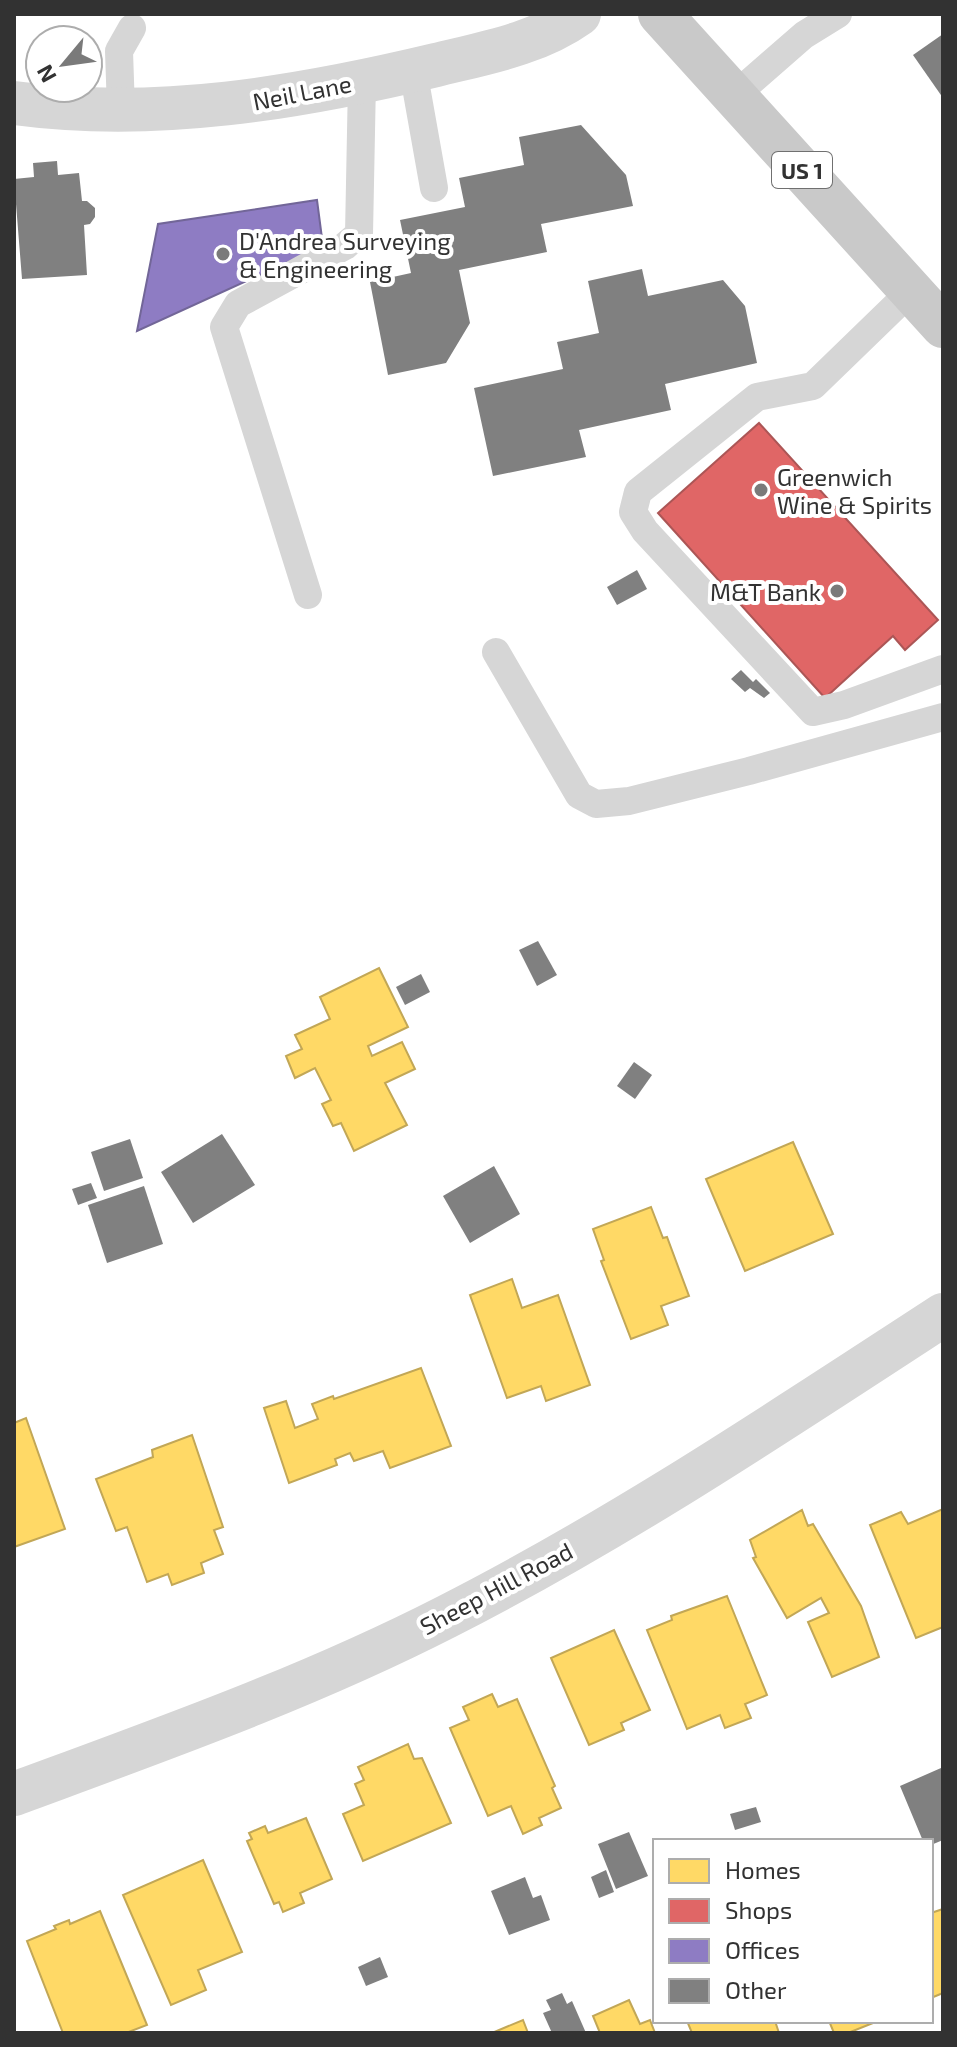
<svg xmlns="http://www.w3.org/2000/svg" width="957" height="2047" viewBox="0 0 957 2047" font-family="'Exo 2',sans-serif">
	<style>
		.homes { fill: #ffd966; stroke: #c2a756; stroke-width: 2 }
		.shops { fill: #e06666; stroke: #ac5656; stroke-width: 2 }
		.offices { fill: #8e7cc3; stroke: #726698; stroke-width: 2 }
		.building { fill: #808080 }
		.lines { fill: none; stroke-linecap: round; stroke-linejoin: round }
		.service { stroke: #d6d6d6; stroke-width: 28 }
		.minor { stroke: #d6d6d6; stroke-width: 44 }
		.primary { stroke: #c9c9c9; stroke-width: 44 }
		.poi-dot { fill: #7a7a7a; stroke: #fff; stroke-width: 3 }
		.labels { text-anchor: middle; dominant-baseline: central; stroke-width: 8; stroke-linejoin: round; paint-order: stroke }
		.shield { fill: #fff; stroke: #707070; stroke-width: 2 }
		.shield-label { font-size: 22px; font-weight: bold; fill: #323232 }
		.street-label { font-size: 24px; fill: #323232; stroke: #fff }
		.poi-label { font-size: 24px; fill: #323232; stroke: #fff; text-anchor: start }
	</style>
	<rect width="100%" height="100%" fill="#fff"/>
	<g class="homes">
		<polygon points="379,968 408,1027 368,1046 372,1056 402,1042 415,1069 385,1083 407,1125 354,1151 341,1123 333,1126 322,1104 331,1100 315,1068 295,1078 286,1056 302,1049 295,1035 330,1019 320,997"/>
		<polygon points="793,1142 833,1234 745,1271 706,1179"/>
		<polygon points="651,1207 663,1238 667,1237 689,1296 661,1306 668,1325 631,1339 601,1261 604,1260 593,1229"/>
		<polygon points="512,1279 522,1308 558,1295 590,1385 546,1401 541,1386 507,1398 470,1295"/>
		<polygon points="421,1368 451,1446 390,1468 383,1451 354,1461 350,1453 335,1459 337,1465 289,1483 264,1408 286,1401 295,1428 318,1419 312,1404 333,1396 334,1399"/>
		<polygon points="26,1418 65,1529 14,1547 14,1423"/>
		<polygon points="192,1435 223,1527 214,1530 223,1554 201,1563 204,1573 172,1585 168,1574 147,1582 127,1527 116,1531 96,1479 153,1457 152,1450"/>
		<polygon points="943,1509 943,1627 916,1638 870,1525 901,1512 908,1524"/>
		<polygon points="802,1510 808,1526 813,1524 861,1606 879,1657 832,1677 808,1622 829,1613 821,1598 787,1618 753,1558 756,1557 750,1540"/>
		<polygon points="727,1596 767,1695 745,1704 751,1718 725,1728 720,1715 687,1729 647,1630 672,1620 671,1616"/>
		<polygon points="614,1630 650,1710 621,1723 624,1730 589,1745 551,1658"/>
		<polygon points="492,1694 498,1707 517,1699 555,1786 552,1788 561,1808 539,1818 542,1825 523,1834 511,1806 488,1816 450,1728 469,1720 463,1707"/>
		<polygon points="408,1744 414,1759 422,1758 451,1823 363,1861 343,1814 364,1805 355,1784 364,1780 358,1767"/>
		<polygon points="306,1818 332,1879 300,1893 304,1903 283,1912 279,1902 274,1904 247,1841 252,1839 249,1833 265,1826 268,1833"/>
		<polygon points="203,1860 242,1952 198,1970 206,1990 171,2005 123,1895"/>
		<polygon points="943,1909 943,1993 931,1998 931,1913"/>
		<polygon points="100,1911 147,2025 126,2033 63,2033 27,1941 56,1929 54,1926 69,1920 70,1924"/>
		<polygon points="629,2000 640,2024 650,2020 655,2033 600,2033 593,2016"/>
		<polygon points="523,2020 528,2033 492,2033"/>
		<polygon points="687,2021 775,2021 779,2033 692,2033"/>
		<polygon points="829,2021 878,2021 848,2033 834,2033"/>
	</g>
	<polygon class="shops" points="759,423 938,620 905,650 893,636 825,698 658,513"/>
	<polygon class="offices" points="317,200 323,246 137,331 158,224"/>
	<g class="building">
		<polygon points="943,34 943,98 913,55"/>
		<polygon points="581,125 626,175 633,206 541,224 547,252 459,270 470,323 446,363 388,375 370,282 411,273 400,220 465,207 459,178 524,165 519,137"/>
		<polygon points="57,161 58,175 79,173 82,201 87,201 95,208 95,217 90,224 84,225 87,275 22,279 14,179 34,177 33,163"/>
		<polygon points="642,269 648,296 723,280 745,306 757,363 665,384 671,410 579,430 586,457 493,476 474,388 563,369 557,342 599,333 588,281"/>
		<polygon points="637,570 647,589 617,605 607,587"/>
		<polygon points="741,670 753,682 756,679 770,693 764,698 750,688 745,692 731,679"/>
		<polygon points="538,941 557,975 537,986 519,950"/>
		<polygon points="421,974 430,992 405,1005 396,987"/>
		<polygon points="634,1062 652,1075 635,1099 617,1086"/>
		<polygon points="222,1134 255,1185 193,1223 161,1172"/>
		<polygon points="130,1139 143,1178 104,1191 91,1152"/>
		<polygon points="494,1166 520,1214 470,1243 443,1196"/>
		<polygon points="91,1183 97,1198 78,1205 72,1189"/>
		<polygon points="144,1186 163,1244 107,1263 88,1205"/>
		<polygon points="941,1768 943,1840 931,1845 931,1841 923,1841 900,1786"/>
		<polygon points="756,1807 761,1822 735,1830 730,1814"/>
		<polygon points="629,1832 648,1876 616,1889 598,1844"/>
		<polygon points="606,1870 614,1892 599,1898 591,1877"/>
		<polygon points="525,1877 533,1898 541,1895 550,1920 509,1935 491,1891"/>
		<polygon points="380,1957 388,1977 366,1986 358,1967"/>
		<polygon points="562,1993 567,2004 572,2001 586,2033 552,2033 543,2013 551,2010 546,2000"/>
	</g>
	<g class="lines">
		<g class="service">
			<polyline points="413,70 434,188"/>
			<polyline points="734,96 804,35 838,14"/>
			<polyline points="121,110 119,51 132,28"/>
			<polyline points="911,291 813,386 757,397 638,492 633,512 645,531 813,712 844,705 943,669"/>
			<polyline points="308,595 224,327 238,304 345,246 359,234 362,81"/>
			<polyline points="496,652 579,795 596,804 629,801 749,771 943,717"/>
		</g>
		<g class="minor">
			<path d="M14,103C156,122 298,98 436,65C485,53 537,44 579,14"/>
			<path d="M14,1794C160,1740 307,1688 446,1617C619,1529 780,1421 943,1315"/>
		</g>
		<polyline class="primary" points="660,14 943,326"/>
	</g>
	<g class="poi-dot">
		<circle cx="223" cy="254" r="8"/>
		<circle cx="761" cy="490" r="8"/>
		<circle cx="837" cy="591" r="8"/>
	</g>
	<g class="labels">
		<rect class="shield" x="772" y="152" width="60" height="36" rx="6"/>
		<g class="shield-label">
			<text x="802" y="170">US 1</text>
		</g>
		<g class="street-label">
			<text transform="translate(302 92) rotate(-11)">Neil Lane</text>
			<text transform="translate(496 1588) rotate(-28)">Sheep Hill Road</text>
		</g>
		<g class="poi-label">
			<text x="239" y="240">D'Andrea Surveying<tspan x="239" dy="28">&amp; Engineering</tspan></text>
			<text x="777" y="476">Greenwich<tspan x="777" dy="28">Wine &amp; Spirits</tspan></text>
			<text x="821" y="591" text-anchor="end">M&amp;T Bank</text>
		</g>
	</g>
	<rect width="957" height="2047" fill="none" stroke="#323232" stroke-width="32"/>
	<rect x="653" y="1839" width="280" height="184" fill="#ffffff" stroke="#adadad" stroke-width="2"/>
	<rect x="669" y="1859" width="40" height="24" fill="#ffd966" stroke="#adadad" stroke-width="2"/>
	<text x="725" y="1879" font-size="24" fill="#323232">Homes</text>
	<rect x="669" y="1899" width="40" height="24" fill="#e06666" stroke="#adadad" stroke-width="2"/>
	<text x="725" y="1919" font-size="24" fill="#323232">Shops</text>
	<rect x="669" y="1939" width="40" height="24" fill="#8e7cc3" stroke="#adadad" stroke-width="2"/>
	<text x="725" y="1959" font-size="24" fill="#323232">Offices</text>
	<rect x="669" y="1979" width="40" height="24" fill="#808080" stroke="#adadad" stroke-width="2"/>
	<text x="725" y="1999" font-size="24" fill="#323232">Other</text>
	<g transform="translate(64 64) rotate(241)"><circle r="38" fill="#ffffff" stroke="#adadad" stroke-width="2"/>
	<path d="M0-6L14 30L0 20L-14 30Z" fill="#7a7a7a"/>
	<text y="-12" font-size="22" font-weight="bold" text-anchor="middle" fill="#323232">N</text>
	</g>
</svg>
